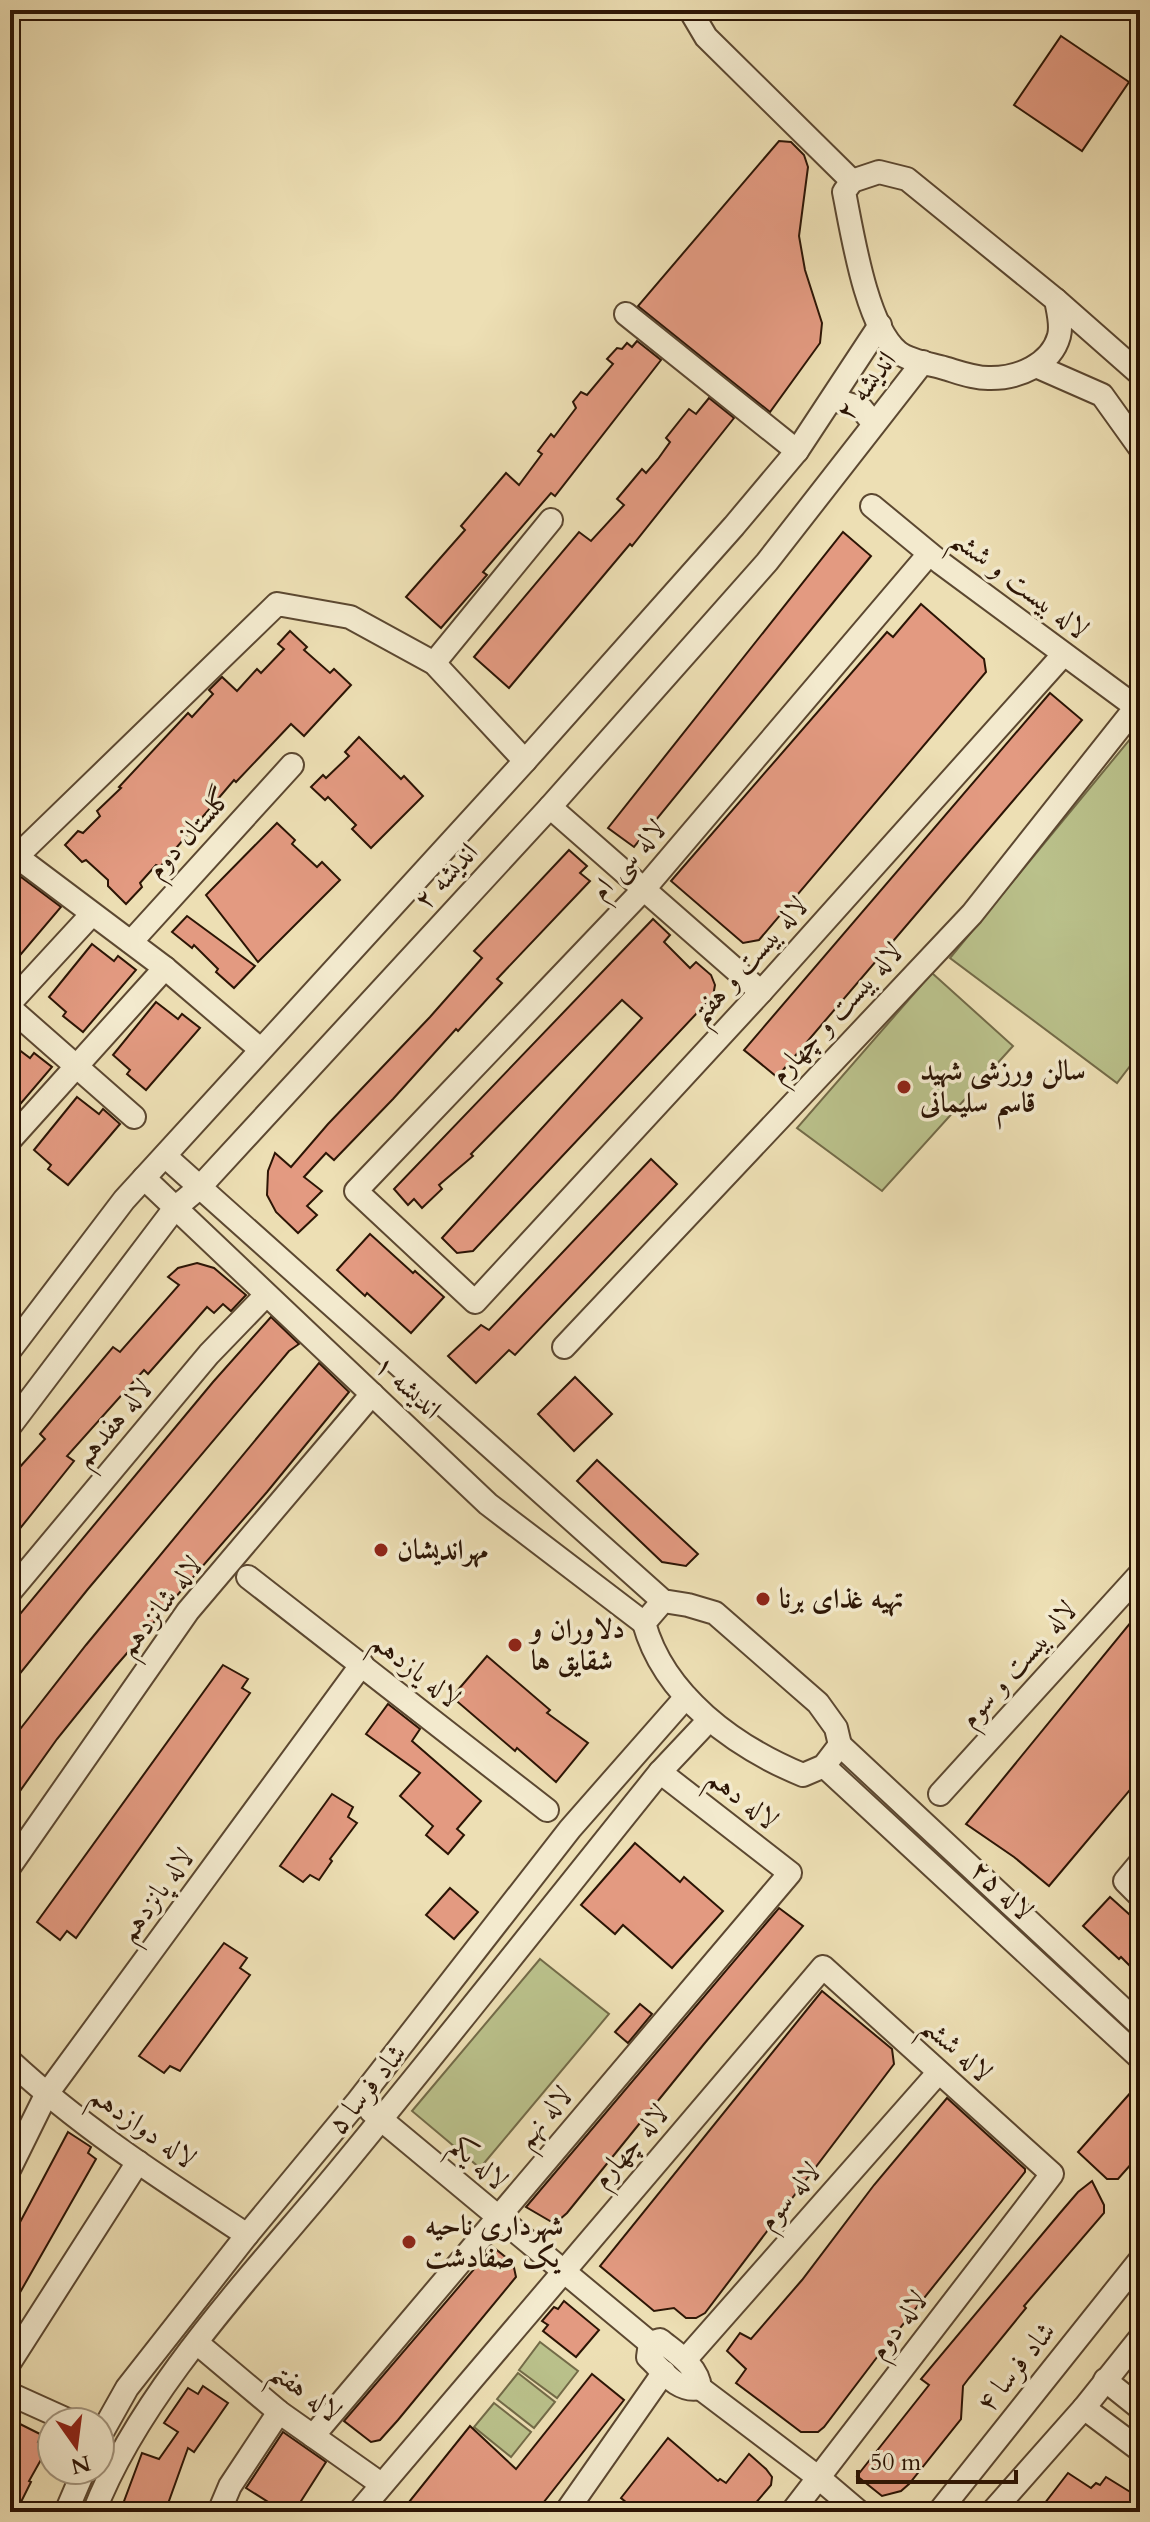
<svg xmlns="http://www.w3.org/2000/svg" width="1150" height="2522" viewBox="0 0 1150 2522" font-family="Cardo,Amiri,serif">
	<style>
		.green { fill: #bac18b; stroke: #736b48; stroke-width: 2 }
		.building { fill: #e39a81; stroke: #2c1505; stroke-width: 2 }
		.lines { fill: none; stroke-linecap: round; stroke-linejoin: round }
		.minor-casing { stroke: #5c4831; stroke-width: 26 }
		.minor { stroke: #f3eace; stroke-width: 22 }
		.poi-dot { fill: #8f2418; stroke: #f3eace; stroke-width: 3 }
		.labels { text-anchor: middle; dominant-baseline: central; stroke-width: 7; stroke-linejoin: round; paint-order: stroke }
		.street-label { font-size: 28px; fill: #2c1505; stroke: #f3eace }
		.poi-label { font-size: 28px; font-weight: bold; fill: #2c1505; stroke: #f3eace; text-anchor: start }
	</style>
	<rect width="100%" height="100%" fill="#eddfb4"/>
	<filter id="stains"><feTurbulence type="fractalNoise" baseFrequency=".0025" numOctaves="4"/><feColorMatrix values="0 0 0 0 .2 0 0 0 0 .09 0 0 0 0 .02 0 0 0 .5 -.17"/></filter>
	<radialGradient id="worn" r=".72"><stop offset=".6" stop-color="#630" stop-opacity="0"/><stop offset="1" stop-color="#630" stop-opacity=".3"/></radialGradient>
	<g class="green">
		<polygon points="1140,727 1140,1053 1117,1083 950,958"/>
		<polygon points="932,973 1013,1046 882,1191 797,1128"/>
		<polygon points="540,1959 609,2014 480,2168 412,2111"/>
		<polygon points="540,2342 578,2371 557,2398 519,2370"/>
		<polygon points="518,2373 555,2402 534,2428 497,2399"/>
		<polygon points="494,2403 531,2432 511,2457 474,2427"/>
	</g>
	<g class="building">
		<polygon points="1061,36 1129,82 1082,151 1014,105"/>
		<polygon points="779,141 791,142 804,155 808,167 799,236 805,270 822,323 820,343 770,412 638,306"/>
		<polygon points="637,341 661,360 555,496 551,493 483,572 487,575 441,628 406,597 465,530 461,526 506,473 519,485 542,454 538,451 551,434 554,437 576,408 573,402 581,392 587,395 613,364 607,359 617,348 622,349 627,343 632,347"/>
		<polygon points="709,398 734,418 632,546 630,544 509,688 474,657 579,532 591,541 624,505 617,499 642,469 646,473 658,459 670,442 666,438 689,409 696,414"/>
		<polygon points="843,532 871,556 634,847 608,828"/>
		<polygon points="921,604 984,659 986,672 759,940 743,943 671,881 887,632 893,637"/>
		<polygon points="290,631 307,647 304,650 330,673 334,669 351,685 304,736 291,724 236,782 234,780 160,867 156,865 140,883 142,887 126,904 108,886 108,880 86,860 82,862 65,845 78,831 83,833 100,816 97,811 121,788 119,787 188,713 192,717 213,694 209,690 222,677 237,691 257,669 261,673 284,649 278,644"/>
		<polygon points="1050,693 1082,720 777,1077 744,1050"/>
		<polygon points="359,737 401,779 404,776 423,796 371,848 352,829 356,825 328,797 325,800 311,787 323,775 326,778 349,756 345,752"/>
		<polygon points="277,823 295,840 292,844 317,867 322,862 340,880 258,962 206,895"/>
		<polygon points="569,850 587,866 580,873 590,881 497,979 502,983 489,997 458,1031 456,1029 393,1099 334,1160 326,1153 304,1177 322,1191 307,1206 317,1215 298,1233 276,1212 267,1195 268,1171 275,1153 291,1167 328,1124 430,1017 482,958 474,951"/>
		<polygon points="21,877 61,907 10,967 10,891"/>
		<polygon points="187,916 255,966 234,988 216,972 218,969 194,945 192,948 172,932"/>
		<polygon points="653,919 670,935 664,942 690,968 696,962 711,975 715,985 713,996 473,1251 457,1253 442,1238 642,1018 622,1000 471,1154 473,1156 439,1185 442,1189 422,1208 414,1199 408,1205 394,1189"/>
		<polygon points="92,944 114,961 118,956 136,970 83,1032 63,1016 66,1012 49,997"/>
		<polygon points="156,1002 178,1019 182,1014 200,1028 146,1090 127,1074 130,1070 113,1055"/>
		<polygon points="10,1043 30,1058 34,1053 52,1067 10,1116"/>
		<polygon points="77,1097 99,1114 103,1109 120,1124 68,1185 48,1169 51,1165 34,1150"/>
		<polygon points="651,1159 677,1184 515,1355 509,1350 476,1383 448,1356 481,1325 489,1330"/>
		<polygon points="370,1234 413,1273 415,1271 444,1297 411,1333 367,1293 365,1296 337,1270"/>
		<polygon points="197,1263 214,1268 246,1295 231,1311 223,1304 214,1313 207,1307 148,1374 144,1370 67,1456 74,1461 10,1541 10,1478 45,1439 40,1434 113,1347 120,1352 179,1285 168,1277 178,1268"/>
		<polygon points="271,1317 299,1344 289,1351 88,1589 10,1686 10,1626 213,1382"/>
		<polygon points="319,1363 349,1392 267,1492 115,1667 57,1739 10,1805 10,1742 86,1645"/>
		<polygon points="575,1377 612,1414 574,1451 538,1414"/>
		<polygon points="597,1460 698,1554 686,1566 662,1562 577,1481"/>
		<polygon points="1140,1611 1140,1778 1049,1886 1014,1857 966,1824"/>
		<polygon points="487,1656 550,1710 547,1713 588,1743 556,1782 517,1748 515,1751 452,1697"/>
		<polygon points="223,1665 248,1679 242,1688 250,1693 76,1938 67,1931 60,1940 37,1922"/>
		<polygon points="388,1704 420,1729 412,1741 481,1801 457,1829 464,1835 448,1854 426,1835 433,1826 400,1796 420,1773 366,1734"/>
		<polygon points="332,1794 353,1807 348,1817 357,1823 330,1859 332,1861 319,1880 310,1875 303,1882 280,1866"/>
		<polygon points="635,1843 680,1882 684,1877 723,1911 672,1968 623,1925 615,1934 581,1905"/>
		<polygon points="450,1888 478,1912 454,1939 426,1915"/>
		<polygon points="1110,1897 1140,1924 1140,1976 1121,1957 1119,1959 1083,1926"/>
		<polygon points="779,1908 803,1926 704,2044 567,2213 559,2220 550,2221 526,2207"/>
		<polygon points="224,1943 247,1958 240,1968 250,1975 180,2071 170,2066 164,2073 139,2056"/>
		<polygon points="822,1991 892,2049 894,2064 705,2313 696,2318 686,2318 674,2308 654,2311 600,2266"/>
		<polygon points="640,2004 652,2014 628,2043 615,2032"/>
		<polygon points="1140,2082 1140,2154 1118,2179 1107,2179 1078,2152"/>
		<polygon points="947,2098 1025,2169 1025,2172 884,2348 824,2427 818,2432 801,2432 736,2383 746,2369 727,2351 740,2333 751,2339 802,2280 874,2185"/>
		<polygon points="68,2132 91,2147 88,2153 96,2159 10,2310 10,2241"/>
		<polygon points="1092,2181 1104,2205 1104,2213 1024,2306 1026,2308 969,2378 963,2386 961,2419 909,2484 901,2491 882,2496 857,2476 929,2385 921,2379 1060,2213 1078,2192"/>
		<polygon points="493,2247 513,2263 516,2277 398,2420 380,2440 371,2442 344,2421"/>
		<polygon points="564,2301 599,2330 576,2357 543,2331 548,2325 542,2321 554,2307 558,2309"/>
		<polygon points="592,2374 624,2400 536,2512 401,2512 470,2426 516,2469"/>
		<polygon points="203,2386 228,2403 194,2452 188,2448 165,2512 120,2512 142,2453 159,2459 178,2432 164,2423 188,2388 198,2394"/>
		<polygon points="10,2419 42,2435 38,2442 47,2449 29,2481 31,2482 16,2512 10,2512"/>
		<polygon points="283,2432 326,2462 294,2512 284,2512 246,2488"/>
		<polygon points="668,2438 718,2481 720,2479 726,2483 749,2454 766,2469 772,2477 771,2485 748,2512 638,2512 621,2498"/>
		<polygon points="1068,2473 1091,2488 1096,2483 1100,2485 1106,2477 1140,2498 1140,2512 1115,2512 1103,2503 1096,2512 1038,2512"/>
	</g>
	<g class="lines">
		<g class="minor-casing">
			<g id="minor">
				<polyline points="690,10 706,37 852,181"/>
				<path d="M879,172L907,179L1056,300C1058,311 1062,324 1059,336C1051,365 1018,378 991,378C976,379 958,372 944,368C930,364 909,361 898,352C866,326 852,231 844,192L852,181Z"/>
				<polyline points="1056,300 1140,374"/>
				<polyline points="626,314 797,451"/>
				<polyline points="1036,366 1102,395 1140,448"/>
				<polyline points="832,399 861,408 874,424"/>
				<polyline points="929,554 644,889 356,1191 475,1302 761,992 1063,655"/>
				<polyline points="434,663 551,520"/>
				<polyline points="550,807 761,992"/>
				<polyline points="16,856 165,968 260,1049"/>
				<polyline points="10,863 277,604 350,617 434,663 525,761"/>
				<polyline points="131,942 292,765"/>
				<polyline points="10,1003 92,914"/>
				<polyline points="10,1008 134,1117"/>
				<polyline points="10,1140 165,968"/>
				<path d="M165,1156L663,1601L688,1605L715,1613L818,1703L836,1728L840,1745L824,1766L803,1775C735,1747 664,1696 644,1623L663,1601"/>
				<polyline points="144,1178 488,1504 644,1623"/>
				<polyline points="564,1347 972,914 1136,707 941,563 872,506"/>
				<polyline points="10,1350 124,1200 525,761 734,526 797,451 880,325"/>
				<polyline points="10,1426 175,1208 199,1188 550,807 767,562 923,362"/>
				<polyline points="248,1577 547,1810"/>
				<polyline points="10,1592 209,1354 266,1295"/>
				<polyline points="840,1745 1140,2025"/>
				<polyline points="824,1766 1140,2058"/>
				<polyline points="940,1794 1140,1574"/>
				<polyline points="1140,1863 1125,1881 1140,1896"/>
				<polyline points="10,1866 188,1611 372,1394"/>
				<path d="M10,2061C82,2128 165,2181 247,2235"/>
				<polyline points="371,2111 650,2343"/>
				<polyline points="10,2168 46,2095 362,1664"/>
				<path d="M660,2340C676,2353 698,2366 700,2388C678,2393 663,2371 648,2357L650,2343Z"/>
				<polyline points="197,2343 279,2412 381,2484"/>
				<polyline points="685,2360 938,2073"/>
				<polyline points="10,2362 138,2162"/>
				<polyline points="1105,2380 1140,2408"/>
				<polyline points="700,2388 819,2478 859,2512"/>
				<polyline points="10,2394 72,2422"/>
				<polyline points="1084,2408 1140,2450"/>
				<polyline points="100,2436 127,2388 247,2235 358,2101 570,1829 686,1697"/>
				<polyline points="313,2436 790,1873 660,1772"/>
				<polyline points="66,2512 84,2470"/>
				<path d="M94,2512C140,2392 255,2272 337,2173C446,2041 552,1906 660,1772L709,1720"/>
				<polyline points="219,2512 230,2486 279,2412"/>
				<polyline points="359,2512 823,1967 1052,2174 792,2512"/>
				<polyline points="566,2512 664,2372"/>
				<polyline points="939,2512 1140,2260"/>
				<polyline points="992,2512 1084,2408 1140,2338"/>
			</g>
		</g>
		<use href="#minor" class="minor"/>
	</g>
	<g class="poi-dot">
		<circle cx="904" cy="1087" r="8"/>
		<circle cx="381" cy="1550" r="8"/>
		<circle cx="763" cy="1599" r="8"/>
		<circle cx="515" cy="1645" r="8"/>
		<circle cx="409" cy="2242" r="8"/>
	</g>
	<g class="labels">
		<g class="street-label">
			<text transform="translate(866 386) rotate(-52)">اندیشه ۲</text>
			<text transform="translate(1020 584) rotate(37)">لاله بیست و ششم</text>
			<text transform="translate(189 833) rotate(-48)">گلستان دوم</text>
			<text transform="translate(628 860) rotate(-48)">لاله سی ام</text>
			<text transform="translate(446 876) rotate(-47)">اندیشه ۲</text>
			<text transform="translate(749 960) rotate(-48)">لاله بیست و هفتم</text>
			<text transform="translate(836 1013) rotate(-47)">لاله بیست و چهارم</text>
			<text transform="translate(408 1387) rotate(43)">اندیشه ۱</text>
			<text transform="translate(113 1423) rotate(-50)">لاله هفدهم</text>
			<text transform="translate(160 1606) rotate(-52)">لاله شانزدهم</text>
			<text transform="translate(1018 1664) rotate(-48)">لاله بیست و سوم</text>
			<text transform="translate(416 1670) rotate(38)">لاله یازدهم</text>
			<text transform="translate(743 1799) rotate(38)">لاله دهم</text>
			<text transform="translate(1002 1890) rotate(43)">لاله ۲۵</text>
			<text transform="translate(156 1895) rotate(-54)">لاله پانزدهم</text>
			<text transform="translate(957 2049) rotate(42)">لاله ششم</text>
			<text transform="translate(367 2089) rotate(-51)">شاد فرسا ۵</text>
			<text transform="translate(544 2117) rotate(-50)">لاله نهم</text>
			<text transform="translate(143 2127) rotate(35)">لاله دوازدهم</text>
			<text transform="translate(630 2146) rotate(-49)">لاله چهارم</text>
			<text transform="translate(479 2163) rotate(41)">لاله یکم</text>
			<text transform="translate(789 2196) rotate(-49)">لاله سوم</text>
			<text transform="translate(898 2325) rotate(-53)">لاله دوم</text>
			<text transform="translate(1016 2367) rotate(-51)">شاد فرسا ۴</text>
			<text transform="translate(306 2392) rotate(37)">لاله هفتم</text>
		</g>
		<g class="poi-label">
			<text x="920" y="1071">سالن ورزشی شهید<tspan x="920" dy="32">قاسم سلیمانی</tspan></text>
			<text x="397" y="1550">مهراندیشان</text>
			<text x="779" y="1599">تهیه غذای برنا</text>
			<text x="531" y="1629">دلاوران و<tspan x="531" dy="32">شقایق ها</tspan></text>
			<text x="425" y="2226">شهرداری ناحیه<tspan x="425" dy="32">یک صفادشت</tspan></text>
		</g>
	</g>
	<rect width="1150" height="2522" fill="none" stroke="#eddfb4" stroke-width="40"/>
	<rect x="12" y="12" width="1126" height="2498" fill="none" stroke="#2c1505" stroke-width="4"/>
	<rect x="20" y="20" width="1110" height="2482" fill="none" stroke="#2c1505" stroke-width="2"/>
	<g transform="translate(76 2446) rotate(166)"><circle r="38" fill="#f3eace" stroke="#a3957e" stroke-width="2"/>
	<path d="M0-6L14 30L0 20L-14 30Z" fill="#8f2418"/>
	<text y="-12" font-size="22" font-weight="bold" text-anchor="middle" fill="#2c1505">N</text>
	</g>
	<path d="M858 2470v12h158v-12" fill="none" stroke="#2c1505" stroke-width="4"/>
	<text x="870" y="2470" font-size="24" fill="#2c1505" stroke="#f3eace" stroke-width="6" paint-order="stroke">50 m</text>
	<rect width="100%" height="100%" filter="url(#stains)"/>
	<rect width="100%" height="100%" fill="url(#worn)"/>
</svg>
